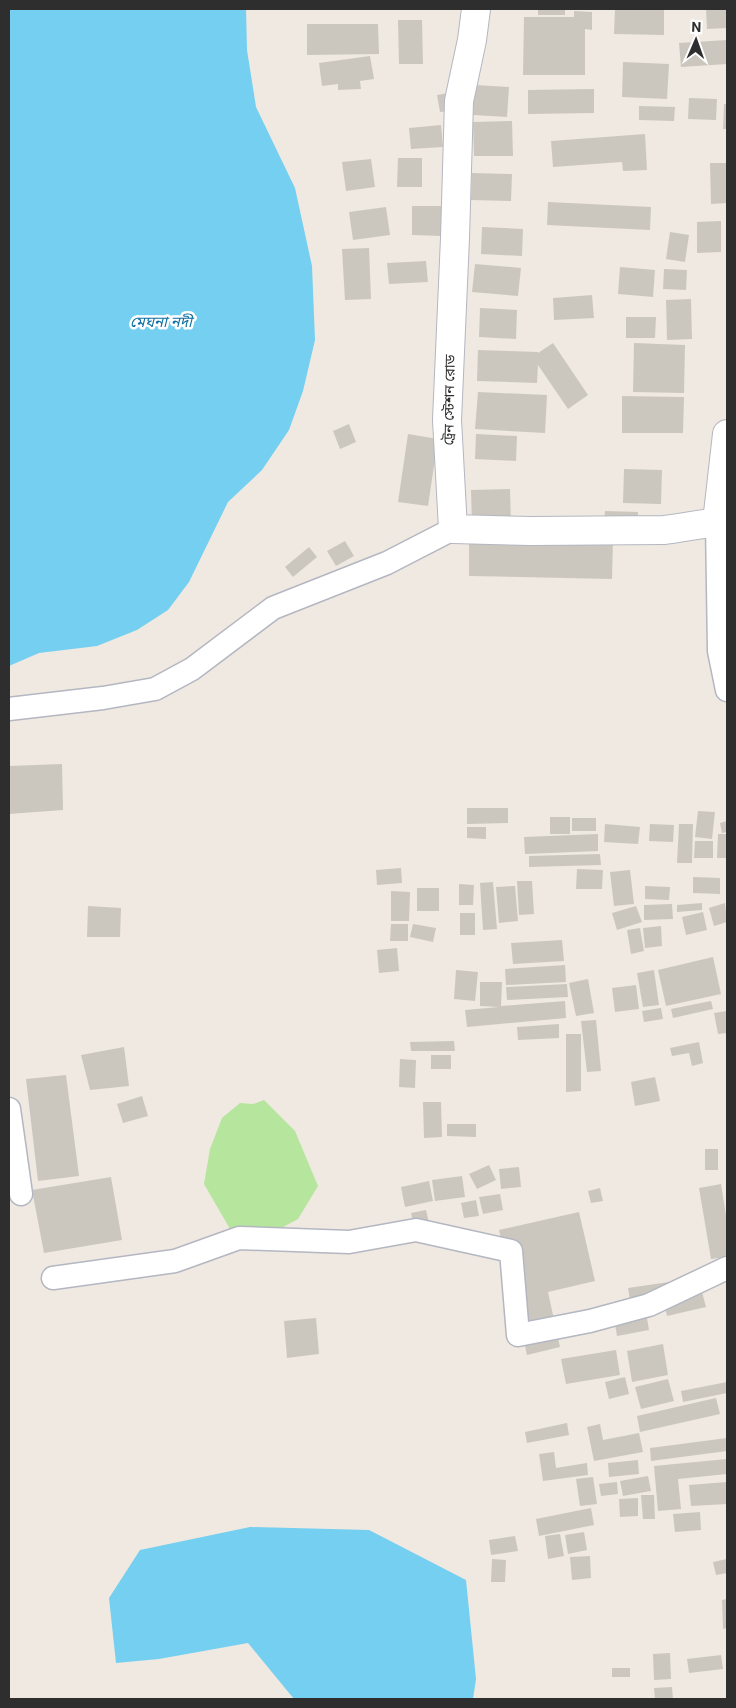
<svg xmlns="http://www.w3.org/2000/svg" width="736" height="1708" viewBox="0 0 736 1708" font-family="Roboto,'Noto Sans Bengali',sans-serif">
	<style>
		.green { fill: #b6e59e }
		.water { fill: #75cff0 }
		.building { fill: #cbc7bf }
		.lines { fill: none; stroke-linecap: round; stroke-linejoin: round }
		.street-casing { stroke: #b4b7c1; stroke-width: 25 }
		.secondary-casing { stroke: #b4b7c1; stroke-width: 30 }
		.street { stroke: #fff; stroke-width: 22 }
		.secondary { stroke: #fff; stroke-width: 28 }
		.labels { text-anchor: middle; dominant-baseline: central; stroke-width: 5; stroke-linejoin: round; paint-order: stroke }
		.street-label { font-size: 14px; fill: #2e2e2e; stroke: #fff }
		.water-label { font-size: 15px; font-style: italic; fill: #0d6fa3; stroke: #fff }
	</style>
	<rect width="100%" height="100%" fill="#efe9e1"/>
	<polygon class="green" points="264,1100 295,1131 318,1186 298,1219 261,1239 230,1229 204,1184 210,1149 222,1118 240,1103 253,1104"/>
	<g class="water">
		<polygon points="9,9 246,9 247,50 256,107 295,188 312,266 315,340 303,391 289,430 262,470 228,502 189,582 168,610 137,630 97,646 39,653 9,666"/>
		<polygon points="250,1527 369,1530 466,1580 476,1679 473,1699 294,1699 248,1643 159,1659 116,1663 109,1598 140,1550"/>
	</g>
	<g class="building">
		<rect x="538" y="9" width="27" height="6"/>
		<polygon points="615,9 664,10 664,35 614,34"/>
		<polygon points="706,9 727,9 727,28 707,29"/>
		<polygon points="574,11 592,12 592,30 585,29 585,75 523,75 524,17 574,17"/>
		<polygon points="398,20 422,20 423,64 399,64"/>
		<polygon points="307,24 378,24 379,54 307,55"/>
		<polygon points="727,40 727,64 681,67 679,43"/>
		<polygon points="370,56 374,79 360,81 361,89 338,90 338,84 322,86 319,63"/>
		<polygon points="623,62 669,64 667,99 622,97"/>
		<polygon points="475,85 509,87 507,117 473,115"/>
		<polygon points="594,89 594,113 528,114 528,90"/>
		<polygon points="455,92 458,110 440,112 437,95"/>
		<polygon points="689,98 717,99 716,120 688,119"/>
		<polygon points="724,104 727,104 727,129 723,129"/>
		<polygon points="639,106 675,107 674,121 639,120"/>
		<polygon points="512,121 513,156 474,156 473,122"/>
		<polygon points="441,125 443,147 411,149 409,128"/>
		<polygon points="645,134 647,170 623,171 622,162 553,167 551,141"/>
		<polygon points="398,158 422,158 422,187 397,187"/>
		<polygon points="371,159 375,187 346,191 342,162"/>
		<polygon points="710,163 727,163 727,203 711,204"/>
		<polygon points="472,173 512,174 511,201 471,200"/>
		<polygon points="548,202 651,207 650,230 547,225"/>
		<polygon points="412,206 442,206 441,236 412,235"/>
		<polygon points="386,207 390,235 353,240 349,212"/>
		<polygon points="721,221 721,252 697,253 697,222"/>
		<polygon points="482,227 523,229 522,256 481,254"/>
		<polygon points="670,232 689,235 685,262 666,259"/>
		<polygon points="369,248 371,299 345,300 342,249"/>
		<polygon points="426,261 428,282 389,284 387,263"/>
		<polygon points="475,264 521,268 518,296 472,292"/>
		<polygon points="620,267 655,270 653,297 618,294"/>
		<polygon points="664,269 687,270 686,290 663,289"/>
		<polygon points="592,295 594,318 554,320 553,298"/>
		<polygon points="691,299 692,339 667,340 666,300"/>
		<polygon points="480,308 517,310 516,339 479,337"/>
		<polygon points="626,317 656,317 655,338 626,338"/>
		<polygon points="553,343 588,395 568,409 538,365 537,383 477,381 478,350 538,352 538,353"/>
		<polygon points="634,343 685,345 684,393 633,392"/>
		<polygon points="478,392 547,395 545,433 475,429"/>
		<polygon points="622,396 684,397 683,433 622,433"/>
		<polygon points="349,424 356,442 340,449 333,431"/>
		<polygon points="408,434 438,439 428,506 398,502"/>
		<polygon points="476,434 517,436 516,461 475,459"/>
		<polygon points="624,469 662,470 661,504 623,503"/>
		<polygon points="510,489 511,525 472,526 471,490"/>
		<polygon points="605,511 638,512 637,529 604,528"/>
		<polygon points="469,536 613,539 612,579 469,576"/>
		<polygon points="345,541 354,556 336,566 327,551"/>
		<polygon points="309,547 317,557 293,577 285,567"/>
		<polygon points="62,764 63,810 9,814 9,766"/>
		<polygon points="467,808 508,808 508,823 467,824"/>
		<polygon points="698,811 715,812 712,839 695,837"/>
		<rect x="550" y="817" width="20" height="17"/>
		<rect x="572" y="818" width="24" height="13"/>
		<polygon points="727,821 727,832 722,833 720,823"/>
		<polygon points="605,824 640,827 638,844 604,842"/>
		<polygon points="650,824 674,825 673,842 649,841"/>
		<polygon points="679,824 693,824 692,863 677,863"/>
		<polygon points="467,827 486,827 486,839 467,838"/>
		<polygon points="598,834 598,851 525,854 524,837"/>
		<polygon points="718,834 727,834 727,858 717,858"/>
		<polygon points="695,841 713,841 713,858 694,858"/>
		<polygon points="600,854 601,865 529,867 529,856"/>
		<polygon points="401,868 402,883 377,885 376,870"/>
		<polygon points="577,869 603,870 602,889 576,889"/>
		<polygon points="630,870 634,904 614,906 610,872"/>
		<polygon points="693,877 720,878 720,894 693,893"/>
		<polygon points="517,881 532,881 534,914 519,915"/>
		<polygon points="493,882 497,929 483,930 480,883"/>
		<polygon points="459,884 474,885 473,905 459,905"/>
		<polygon points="515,886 518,921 499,923 496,887"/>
		<polygon points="645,886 670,887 669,900 645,899"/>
		<rect x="417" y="888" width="22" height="23"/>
		<polygon points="391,891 410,892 409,921 391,921"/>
		<polygon points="702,903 702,910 677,912 677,905"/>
		<polygon points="725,903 727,922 714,926 709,908"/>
		<polygon points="672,904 673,919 644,920 644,905"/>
		<polygon points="88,906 121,908 120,937 87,937"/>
		<polygon points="636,906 642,922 617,930 612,913"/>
		<polygon points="703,912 707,930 686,935 682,917"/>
		<rect x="460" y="913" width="15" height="22"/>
		<polygon points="391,924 408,924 408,941 390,941"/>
		<polygon points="413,924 436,928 433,942 410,937"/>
		<polygon points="661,926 662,946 645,948 643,928"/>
		<polygon points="640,928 644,951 631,954 627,930"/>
		<polygon points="562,940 564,961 513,964 511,943"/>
		<polygon points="397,948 399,971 379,973 377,950"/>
		<polygon points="713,957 721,994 666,1006 658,970"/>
		<polygon points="565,965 566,982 506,985 505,969"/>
		<polygon points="456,970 478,972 475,1001 454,999"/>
		<polygon points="654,970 659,1005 643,1007 637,973"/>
		<polygon points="588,979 594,1013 576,1016 569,983"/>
		<polygon points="480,982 502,982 501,1006 565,1001 566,1018 467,1027 465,1010 499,1007 480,1006"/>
		<polygon points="567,984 568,997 507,1000 506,987"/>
		<polygon points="636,985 639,1009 615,1012 612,988"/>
		<polygon points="711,1001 713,1009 673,1018 671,1009"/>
		<polygon points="661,1008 663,1019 644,1022 642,1011"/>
		<polygon points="727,1011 727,1033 718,1034 714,1013"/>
		<polygon points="596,1020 601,1071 587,1072 581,1021"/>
		<polygon points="559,1024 559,1038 518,1040 517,1027"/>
		<polygon points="566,1034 581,1034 581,1091 566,1092"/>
		<polygon points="454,1041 455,1051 411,1051 410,1042"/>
		<polygon points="699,1042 703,1063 692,1066 689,1053 672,1056 670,1048"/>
		<polygon points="124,1047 129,1086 90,1090 81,1055"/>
		<rect x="431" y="1055" width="20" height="14"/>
		<polygon points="400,1059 416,1060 415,1088 399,1087"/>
		<polygon points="66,1075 79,1176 38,1181 26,1079"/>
		<polygon points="655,1077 660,1101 635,1106 631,1082"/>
		<polygon points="142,1096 148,1116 123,1123 117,1104"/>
		<polygon points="423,1102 441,1102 442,1137 424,1138"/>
		<polygon points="447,1124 476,1124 476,1137 447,1136"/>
		<rect x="705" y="1149" width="13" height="21"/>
		<polygon points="489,1165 496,1180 477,1189 469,1174"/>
		<polygon points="519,1167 521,1187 501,1189 499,1169"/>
		<polygon points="462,1176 465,1197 435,1201 432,1180"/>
		<polygon points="111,1177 122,1240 44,1253 32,1190"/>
		<polygon points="429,1181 433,1201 405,1207 401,1187"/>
		<polygon points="721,1184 727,1222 727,1257 711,1259 699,1188"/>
		<polygon points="600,1188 603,1201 591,1203 588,1191"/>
		<polygon points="500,1194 503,1210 483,1214 479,1197"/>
		<polygon points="476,1200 479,1216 464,1218 461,1203"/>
		<polygon points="426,1210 429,1223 414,1227 411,1213"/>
		<polygon points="579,1212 595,1281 548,1292 560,1347 527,1355 499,1230"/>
		<polygon points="669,1282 671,1294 630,1300 628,1288"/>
		<polygon points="702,1292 706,1307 667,1316 664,1302"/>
		<polygon points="646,1312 649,1330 617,1336 614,1318"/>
		<polygon points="316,1318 319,1354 287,1358 284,1321"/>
		<polygon points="663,1344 668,1375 632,1382 627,1351"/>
		<polygon points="616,1350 620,1375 566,1384 561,1359"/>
		<polygon points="625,1377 629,1394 609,1399 605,1382"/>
		<polygon points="668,1379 674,1401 641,1409 635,1387"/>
		<polygon points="727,1382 727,1393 683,1402 681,1391"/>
		<polygon points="716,1398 720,1414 640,1432 637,1416"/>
		<polygon points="567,1423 569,1435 527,1443 525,1432"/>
		<polygon points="600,1424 603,1440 639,1433 643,1452 594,1461 587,1427"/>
		<polygon points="727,1438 727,1451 651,1461 650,1448"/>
		<polygon points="554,1452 556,1468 587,1463 588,1475 543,1481 539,1454"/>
		<polygon points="727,1459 727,1474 678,1479 681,1509 658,1511 654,1466"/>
		<polygon points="638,1460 639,1474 609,1477 608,1463"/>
		<polygon points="648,1476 651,1491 623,1496 620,1481"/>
		<polygon points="593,1477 597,1504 580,1506 576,1479"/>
		<polygon points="617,1482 618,1494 601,1496 599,1484"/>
		<polygon points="727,1482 727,1504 691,1506 689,1485"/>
		<polygon points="641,1495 654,1495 655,1519 643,1519"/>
		<polygon points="638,1498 638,1516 620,1517 619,1499"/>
		<polygon points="591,1508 594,1525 539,1536 536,1519"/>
		<polygon points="700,1512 701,1530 675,1532 673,1514"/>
		<polygon points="584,1532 587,1550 568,1554 565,1535"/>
		<polygon points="560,1534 564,1556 548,1559 545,1536"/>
		<polygon points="515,1536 518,1551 491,1555 489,1540"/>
		<polygon points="590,1556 591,1578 572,1580 570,1557"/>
		<polygon points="492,1559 506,1560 505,1582 491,1582"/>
		<polygon points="727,1559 727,1573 716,1575 713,1562"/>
		<polygon points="727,1599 727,1628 723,1629 722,1600"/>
		<polygon points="670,1653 671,1679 654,1680 653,1654"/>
		<polygon points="721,1655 723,1669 689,1673 687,1659"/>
		<rect x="612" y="1668" width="18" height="9"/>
		<polygon points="672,1687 673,1699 655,1699 654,1688"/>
	</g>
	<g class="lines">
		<g class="street-casing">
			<g id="street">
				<polyline points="717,522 719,651 727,690"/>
				<polyline points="9,709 103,698 155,689 192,669 273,608 387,563 453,529"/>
				<polyline points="9,1109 21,1194"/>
				<polyline points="53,1278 175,1261 239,1238 349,1242 416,1230 511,1251 518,1335 590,1321 649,1305 727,1268"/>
			</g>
		</g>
		<g class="secondary-casing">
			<g id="secondary">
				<path d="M476,9L472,40L459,101L455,238L447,420L453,529L531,531L664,530C685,528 706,522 727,522"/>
				<polyline points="717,522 727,434"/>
			</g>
		</g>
		<use href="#street" class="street"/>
		<use href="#secondary" class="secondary"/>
	</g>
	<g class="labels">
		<g class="street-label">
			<text transform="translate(449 400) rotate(-89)">ট্রেন স্টেশন রোড</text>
		</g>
		<g class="water-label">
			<text x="161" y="322">মেঘনা নদী</text>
		</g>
	</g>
	<rect width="736" height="1708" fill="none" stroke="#2e2e2e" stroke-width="20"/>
	<g transform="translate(696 40) rotate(2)" stroke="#ffffff" stroke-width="4" paint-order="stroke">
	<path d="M0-4L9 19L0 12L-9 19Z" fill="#2e2e2e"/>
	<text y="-8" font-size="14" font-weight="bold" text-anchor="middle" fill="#2e2e2e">N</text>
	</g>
</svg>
